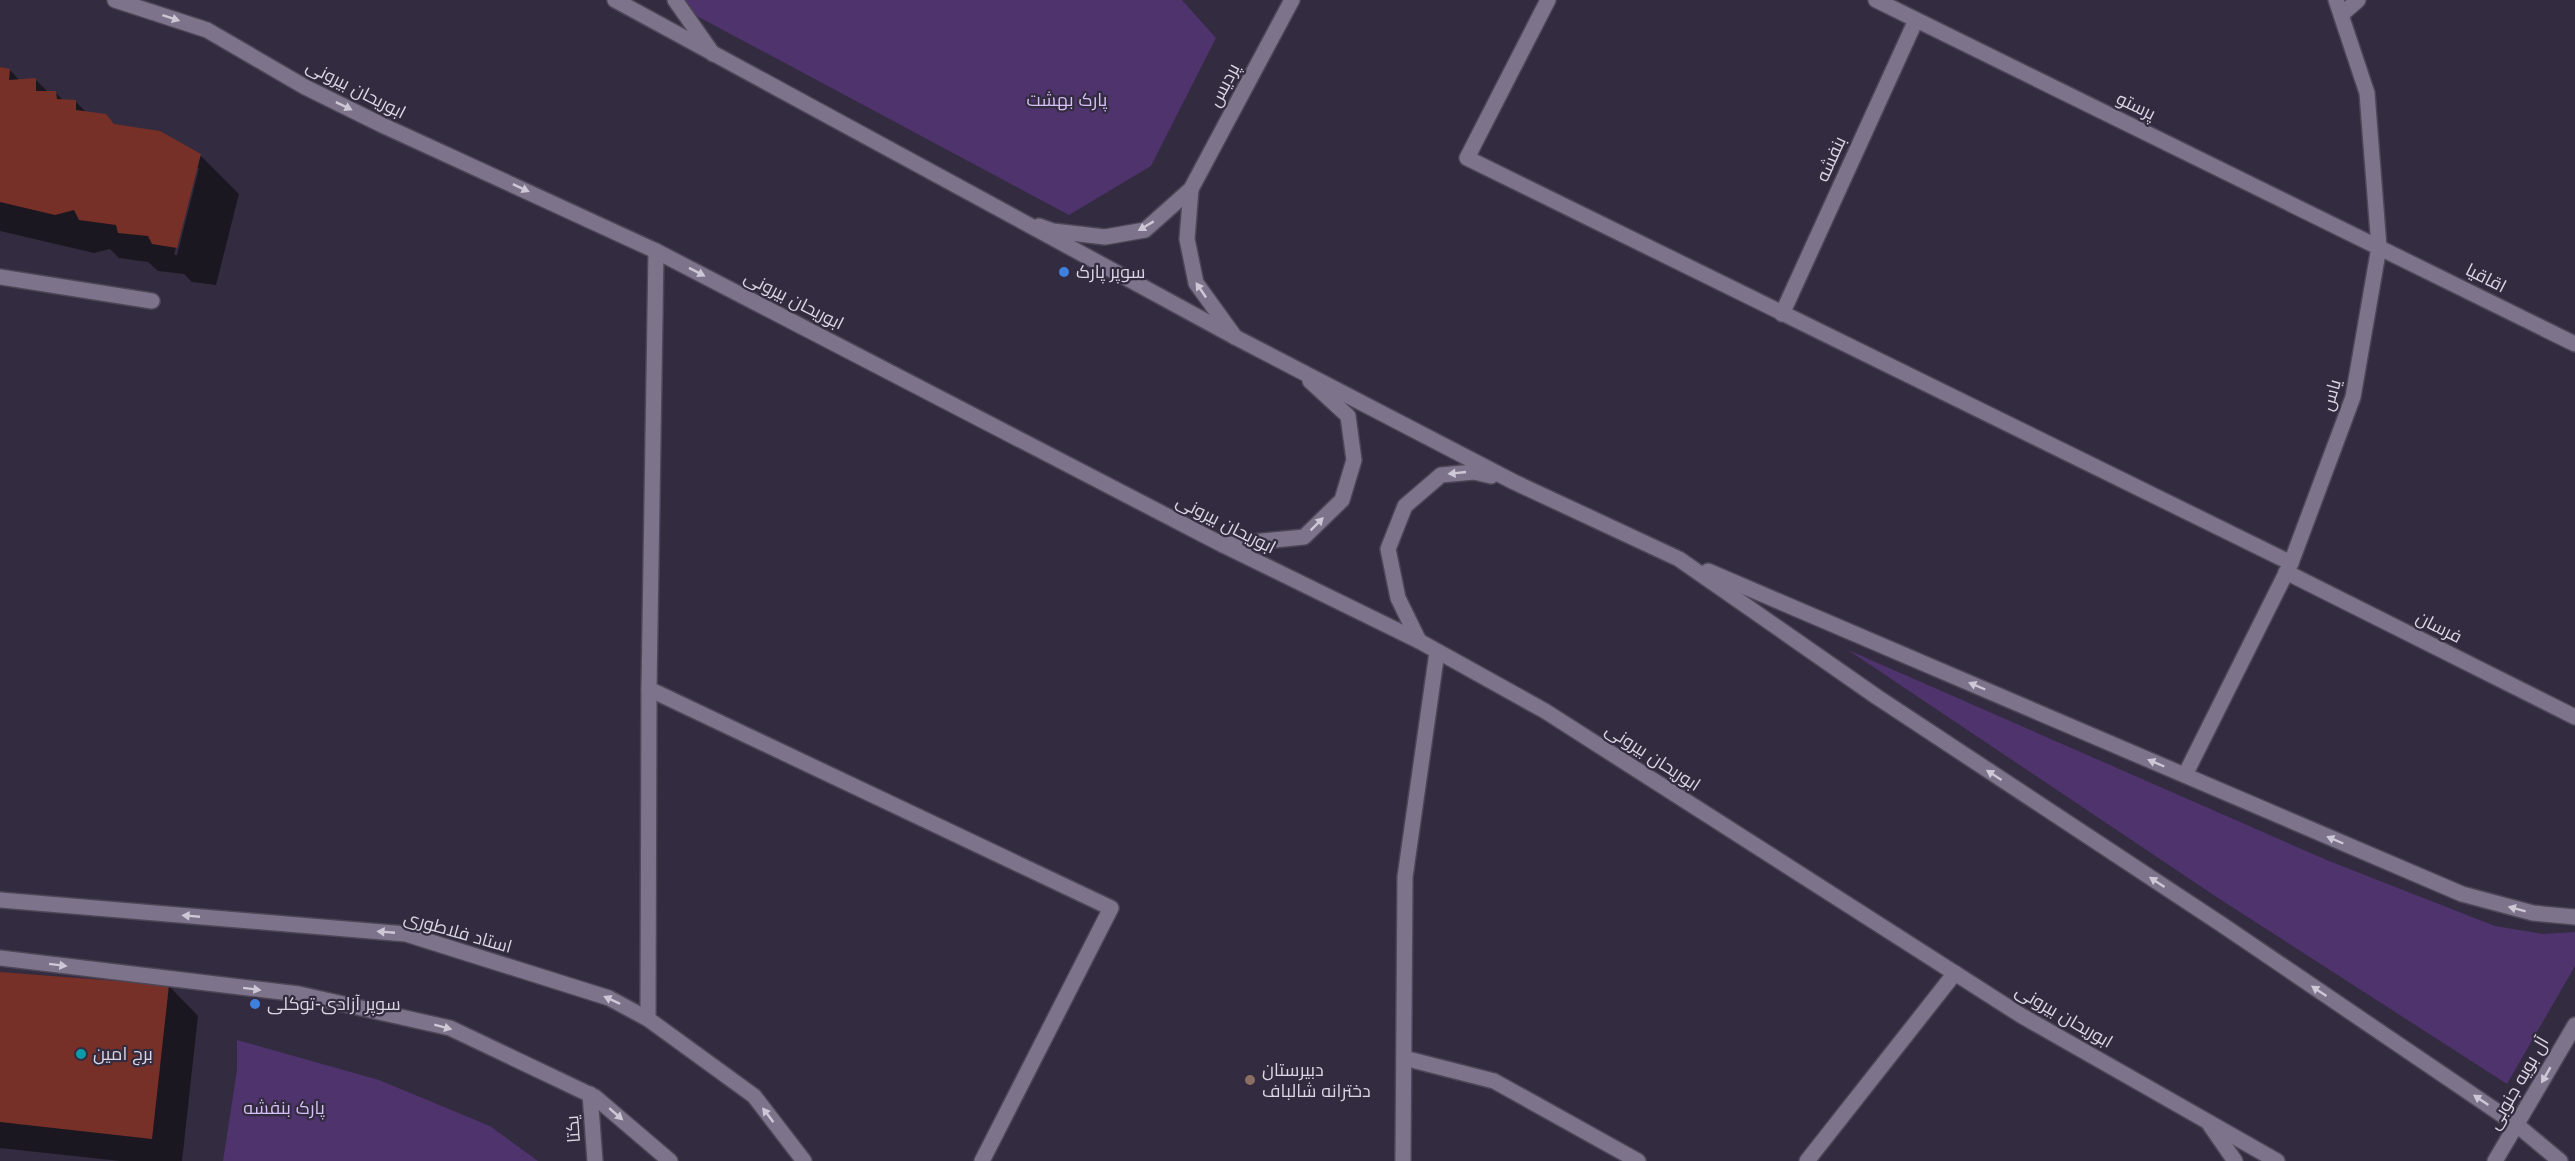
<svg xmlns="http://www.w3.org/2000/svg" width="2575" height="1161" viewBox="0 0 2575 1161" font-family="Helvetica,Cairo,sans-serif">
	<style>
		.green { fill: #4e336d }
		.shadow { fill: #0007; fill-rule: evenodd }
		.building { fill: #773027 }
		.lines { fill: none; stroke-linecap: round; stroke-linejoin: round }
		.minor-casing { stroke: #4d4656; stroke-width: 18 }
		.tertiary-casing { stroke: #4d4656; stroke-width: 18 }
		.secondary-casing { stroke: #4d4656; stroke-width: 18 }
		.minor { stroke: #7d738b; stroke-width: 15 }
		.tertiary { stroke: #7d738b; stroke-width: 15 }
		.secondary { stroke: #7d738b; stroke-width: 15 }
		.oneway { fill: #cdc7d6 }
		.shop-dot { fill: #3f7fe0; stroke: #332b3f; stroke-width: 2 }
		.culture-dot { fill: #0f9aa8; stroke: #332b3f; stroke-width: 2 }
		.education-dot { fill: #8d6e63; stroke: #332b3f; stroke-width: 2 }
		.labels { text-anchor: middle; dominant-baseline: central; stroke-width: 4.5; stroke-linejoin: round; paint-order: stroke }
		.street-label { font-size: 18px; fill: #dbd6e3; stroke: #332b3f }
		.park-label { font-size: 18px; fill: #d5bff6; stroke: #332b3f }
		.poi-label { font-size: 18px; fill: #dbd6e3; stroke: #332b3f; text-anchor: start }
	</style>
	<rect width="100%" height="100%" fill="#332b3f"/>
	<g class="green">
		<polygon points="667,0 1182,0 1216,38 1151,166 1069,215"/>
		<polygon points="1848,650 2329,861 2495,926 2543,934 2575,932 2575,966 2507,1084 2218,898"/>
		<polygon points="237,1040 379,1080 490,1126 538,1161 223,1161 237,1070"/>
	</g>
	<g class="shadow">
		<path d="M0,68L10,70L20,81L36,80L49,93H56L64,101H75L87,113L105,115L116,126L200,155L239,194L216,285L192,282L184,274L158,271L148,262L119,258L110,249L94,253L0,231ZM196,168H199L177,255H174Z"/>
		<polygon points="0,973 169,986 198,1016 182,1161 120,1161 0,1148"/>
	</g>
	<g class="building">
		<polygon points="0,67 10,69 9,80 36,78 36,91 56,91 57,99 76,100 76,110 106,114 114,124 160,131 201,154 177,248 152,244 148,236 118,233 116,225 79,220 74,210 55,215 0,202"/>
		<polygon points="0,972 169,985 152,1139 0,1122"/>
	</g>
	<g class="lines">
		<g class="minor-casing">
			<g id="minor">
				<polyline points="675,0 713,54"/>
				<polyline points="1548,0 1467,158 2291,563"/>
				<polyline points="1876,0 2575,344"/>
				<polyline points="2342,14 2358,0"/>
				<polyline points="1191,189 1187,239 1196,283 1235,337"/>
				<polyline points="1039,226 1053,231 1105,237 1145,230 1191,189 1292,0"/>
				<polyline points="0,277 152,301"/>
				<polyline points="1782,314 1916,20"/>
				<polyline points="2286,572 2575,717"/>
				<polyline points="649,689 1111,908 982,1161"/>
				<polyline points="2185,775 2291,563 2353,397 2379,247 2367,93 2336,0"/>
				<polyline points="648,1019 649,689 656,251"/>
				<polyline points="1404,1058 1494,1081 1638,1161"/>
				<polyline points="1403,1161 1405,877 1437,652"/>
				<polyline points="1807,1161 1955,973"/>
			</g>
		</g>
		<g class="tertiary-casing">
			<polyline id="tertiary" points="590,1094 595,1161"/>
		</g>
		<g class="secondary-casing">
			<g id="secondary">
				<polyline points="115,0 207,30 305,87 382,125 656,251 1223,545 1419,641 1545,711 2022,1016 2277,1161"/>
				<polyline points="615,0 1235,337 1514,482 1679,559 1877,697 2221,924 2517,1125 2560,1161"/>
				<polyline points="1223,545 1304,537 1342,500 1354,460 1348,416 1310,381"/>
				<polyline points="1708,571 2462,894 2533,913 2575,917"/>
				<polyline points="1419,641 1398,598 1388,549 1405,506 1441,475 1474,472 1491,476"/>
				<polyline points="0,900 406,934 609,998 648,1019 754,1096 804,1161"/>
				<polyline points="0,958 299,994 450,1028 595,1097 670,1161"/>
				<polyline points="2210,1125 2235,1161"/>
				<polyline points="2495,1161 2575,1025"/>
			</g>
		</g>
		<use href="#minor" class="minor"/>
		<use href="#tertiary" class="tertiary"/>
		<use href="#secondary" class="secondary"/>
	</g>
	<defs><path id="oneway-solid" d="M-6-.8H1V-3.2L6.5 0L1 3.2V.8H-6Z" transform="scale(1.5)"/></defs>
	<g class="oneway">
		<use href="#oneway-solid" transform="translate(171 18) rotate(18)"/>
		<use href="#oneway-solid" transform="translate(344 106) rotate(26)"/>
		<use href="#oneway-solid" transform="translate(521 188) rotate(25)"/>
		<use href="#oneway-solid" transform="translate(1146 226) rotate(149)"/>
		<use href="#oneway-solid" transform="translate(697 272) rotate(27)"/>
		<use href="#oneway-solid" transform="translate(1201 290) rotate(-124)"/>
		<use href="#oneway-solid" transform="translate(1457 473) rotate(174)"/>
		<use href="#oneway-solid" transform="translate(1317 524) rotate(-45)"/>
		<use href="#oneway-solid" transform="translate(1977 686) rotate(-157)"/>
		<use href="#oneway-solid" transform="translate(2156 763) rotate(-157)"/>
		<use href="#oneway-solid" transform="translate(1994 775) rotate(-147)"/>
		<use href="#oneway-solid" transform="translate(2335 840) rotate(-157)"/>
		<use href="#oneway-solid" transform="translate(2157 882) rotate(-147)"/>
		<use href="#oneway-solid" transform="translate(2517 909) rotate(-165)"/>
		<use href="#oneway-solid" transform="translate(191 916) rotate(-175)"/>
		<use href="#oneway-solid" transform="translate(386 932) rotate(-175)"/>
		<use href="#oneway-solid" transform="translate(58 965) rotate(7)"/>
		<use href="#oneway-solid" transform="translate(252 989) rotate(7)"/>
		<use href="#oneway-solid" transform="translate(2319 991) rotate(-146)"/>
		<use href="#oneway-solid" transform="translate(612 1000) rotate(-155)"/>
		<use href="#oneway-solid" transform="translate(443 1027) rotate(15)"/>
		<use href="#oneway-solid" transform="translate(2546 1075) rotate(120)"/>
		<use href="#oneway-solid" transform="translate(2481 1100) rotate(-146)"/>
		<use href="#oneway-solid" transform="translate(616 1114) rotate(41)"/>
		<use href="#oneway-solid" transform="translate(768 1115) rotate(-127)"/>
	</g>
	<g class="shop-dot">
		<circle cx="1064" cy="272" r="6"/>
		<circle cx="255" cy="1004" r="6"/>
	</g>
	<circle class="culture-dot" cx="81" cy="1054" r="6"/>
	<circle class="education-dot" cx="1250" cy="1080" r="6"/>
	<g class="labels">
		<g class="street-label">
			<text transform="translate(1224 85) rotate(-62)">پردیس</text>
			<text transform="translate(356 89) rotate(27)">ابوریحان بیرونی</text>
			<text transform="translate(2136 106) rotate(26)">پرستو</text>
			<text transform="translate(1831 159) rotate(-66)">بنفشه</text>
			<text transform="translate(2486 278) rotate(27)">اقاقیا</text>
			<text transform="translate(794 300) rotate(27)">ابوریحان بیرونی</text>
			<text transform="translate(2331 395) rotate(-74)">یاس</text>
			<text transform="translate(1226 524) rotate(27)">ابوریحان بیرونی</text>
			<text transform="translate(2439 627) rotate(27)">فرسان</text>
			<text transform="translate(1653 757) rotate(33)">ابوریحان بیرونی</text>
			<text transform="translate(458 932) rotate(16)">استاد فلاطوری</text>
			<text transform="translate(2064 1016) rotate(30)">ابوریحان بیرونی</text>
			<text transform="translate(2518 1083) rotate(-60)">آل بویه جنوبی</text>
			<text transform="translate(573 1129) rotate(-94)">یکتا</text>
		</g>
		<g class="park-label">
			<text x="1067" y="100">پارک بهشت</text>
			<text x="284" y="1108">پارک بنفشه</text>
		</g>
		<g class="poi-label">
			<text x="1076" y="272">سوپر پارک</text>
			<text x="267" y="1004">سوپر آزادی-توکلی</text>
			<text x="93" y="1054">برج امین</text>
			<text x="1262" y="1070">دبیرستان<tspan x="1262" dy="21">دخترانه شالباف</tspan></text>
		</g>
	</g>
</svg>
